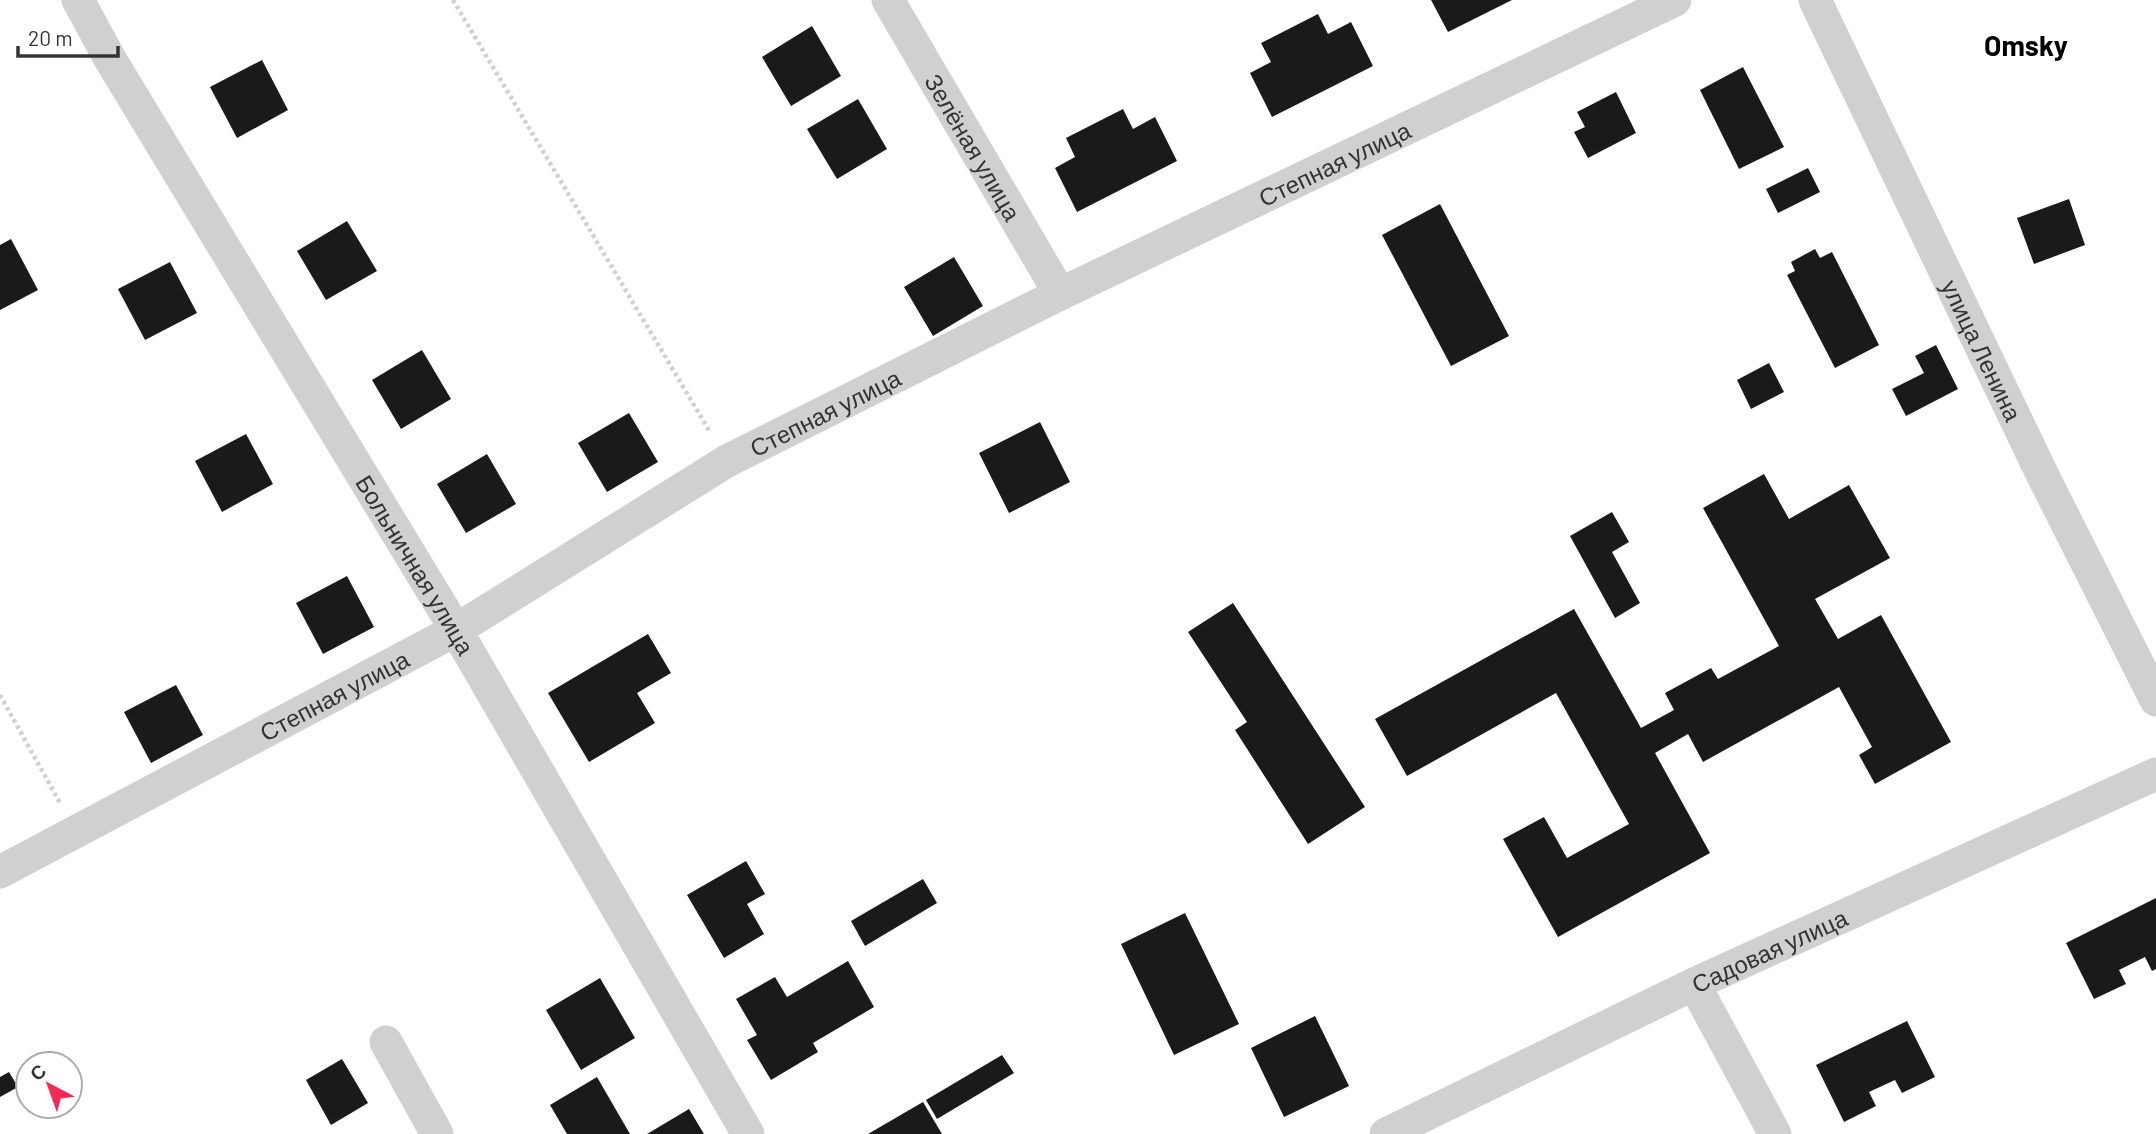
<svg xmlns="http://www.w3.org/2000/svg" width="2156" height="1134" viewBox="0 0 2156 1134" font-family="Barlow,sans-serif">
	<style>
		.building { fill: #1a1a1a }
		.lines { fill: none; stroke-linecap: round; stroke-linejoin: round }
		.path { stroke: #d0d0d0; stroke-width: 4.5; stroke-dasharray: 3.5 3.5; stroke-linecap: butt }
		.minor { stroke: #d0d0d0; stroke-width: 33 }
		.labels { text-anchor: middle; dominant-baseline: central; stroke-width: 7; stroke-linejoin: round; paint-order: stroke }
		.street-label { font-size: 24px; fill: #333; stroke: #fff }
		.quarter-label { font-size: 28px; font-weight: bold; fill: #000; stroke: #fff }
	</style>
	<rect width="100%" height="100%" fill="#fff"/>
	<g class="building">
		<polygon points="1431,0 1512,0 1448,32"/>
		<polygon points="1318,14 1328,34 1351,22 1373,66 1272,117 1250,73 1271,62 1261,43"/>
		<polygon points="812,26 841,76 791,106 762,57"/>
		<polygon points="262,60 288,110 237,138 210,87"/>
		<polygon points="1743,67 1784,147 1739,169 1700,90"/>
		<polygon points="1616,92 1636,133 1588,158 1574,132 1585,127 1577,112"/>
		<polygon points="858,99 887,149 837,179 807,129"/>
		<polygon points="1123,109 1133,129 1155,117 1177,161 1077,212 1055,168 1075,157 1066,138"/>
		<polygon points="1808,168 1820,192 1778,213 1766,189"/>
		<polygon points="2069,199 2085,245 2034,264 2017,218"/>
		<polygon points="1440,204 1509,336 1451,366 1382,235"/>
		<polygon points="347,221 377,271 326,300 297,251"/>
		<polygon points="11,239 38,290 0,310 0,245"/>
		<polygon points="1815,249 1820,258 1832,252 1879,345 1835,368 1787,275 1795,271 1791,262"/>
		<polygon points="954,257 983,306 933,336 904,287"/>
		<polygon points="170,262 197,313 145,340 118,289"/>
		<polygon points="1936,345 1958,389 1906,416 1892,389 1924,373 1915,356"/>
		<polygon points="422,350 451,399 401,429 372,380"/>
		<polygon points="1769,363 1784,392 1751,409 1737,380"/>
		<polygon points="629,413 658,462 607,492 578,443"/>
		<polygon points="1040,422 1070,482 1009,513 979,453"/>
		<polygon points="246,434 273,484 222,512 195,461"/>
		<polygon points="487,454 516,504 466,533 437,484"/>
		<polygon points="1764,474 1789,519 1849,485 1890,558 1815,599 1838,639 1881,615 1951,742 1875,784 1859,755 1872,747 1839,687 1703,762 1688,734 1655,753 1710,853 1558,937 1503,839 1544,817 1567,858 1629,824 1556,693 1407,776 1375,719 1574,609 1641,728 1674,710 1665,693 1711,668 1718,679 1779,646 1703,508"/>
		<polygon points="1612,512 1629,542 1612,552 1640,603 1615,618 1570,536"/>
		<polygon points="347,576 374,627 323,654 296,603"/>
		<polygon points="1233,603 1365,807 1308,844 1235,730 1247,722 1188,632"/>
		<polygon points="648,634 671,673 637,693 655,723 589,762 548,693"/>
		<polygon points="176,685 203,735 151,763 124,712"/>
		<polygon points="746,861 765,894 747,904 764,934 724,958 687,895"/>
		<polygon points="923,879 937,903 865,946 851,921"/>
		<polygon points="2156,898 2156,969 2152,971 2145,957 2119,970 2126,984 2094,999 2066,943"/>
		<polygon points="1185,913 1239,1024 1174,1055 1121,944"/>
		<polygon points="848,961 874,1007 813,1043 818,1052 771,1080 747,1040 757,1035 736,999 775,977 787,997"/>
		<polygon points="600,978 635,1038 581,1070 546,1010"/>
		<polygon points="1315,1016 1349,1086 1284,1117 1251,1048"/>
		<polygon points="1907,1021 1935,1077 1902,1093 1895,1080 1869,1092 1876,1106 1844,1122 1816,1065"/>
		<polygon points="1002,1055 1014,1073 937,1119 926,1100"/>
		<polygon points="342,1059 368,1103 331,1125 306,1080"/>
		<polygon points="9,1072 18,1087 0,1097 0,1077"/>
		<polygon points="597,1077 630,1134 567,1134 550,1105"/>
		<polygon points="923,1102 942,1134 868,1134"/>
		<polygon points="689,1109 704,1134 647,1134"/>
	</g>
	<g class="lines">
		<g class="path">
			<polyline points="453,0 710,432"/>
			<polyline points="0,695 60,803"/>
		</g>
		<g class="minor">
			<path id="s1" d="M78,0L110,59L456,630L748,1134"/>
			<path id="s2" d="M888,0L1060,294"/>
			<path id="s3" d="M1815,0L2043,476L2156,700"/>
			<path id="s4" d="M0,872L456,630L727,461L1060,294L1675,0"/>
			<polyline points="1694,984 1775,1134"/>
			<polyline points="386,1042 437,1134"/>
			<path id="s5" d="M1386,1134L1694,984L2156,774"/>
		</g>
	</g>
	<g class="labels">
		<g class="street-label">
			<text stroke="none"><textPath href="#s2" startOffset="170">Зелёная улица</textPath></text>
			<text stroke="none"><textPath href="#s4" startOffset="1512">Степная улица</textPath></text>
			<text stroke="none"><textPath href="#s3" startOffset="388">улица Ленина</textPath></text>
			<text stroke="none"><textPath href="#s4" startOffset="945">Степная улица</textPath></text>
			<text stroke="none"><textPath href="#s1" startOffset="658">Больничная улица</textPath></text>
			<text stroke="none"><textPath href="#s4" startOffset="378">Степная улица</textPath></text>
			<text stroke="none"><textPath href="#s5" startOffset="425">Садовая улица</textPath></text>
		</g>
		<g class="quarter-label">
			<text x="2026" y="45">Omsky</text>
		</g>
	</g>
	<g transform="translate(49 1085) rotate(319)"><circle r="33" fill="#ffffff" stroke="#adadad" stroke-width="2"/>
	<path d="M0-5L12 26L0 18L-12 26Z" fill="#f32b54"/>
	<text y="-10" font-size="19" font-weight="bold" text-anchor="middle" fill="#333333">С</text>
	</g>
	<path d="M18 46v10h100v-10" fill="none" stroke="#333333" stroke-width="3.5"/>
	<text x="28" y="46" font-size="21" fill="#333333" stroke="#ffffff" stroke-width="5" paint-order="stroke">20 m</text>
</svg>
